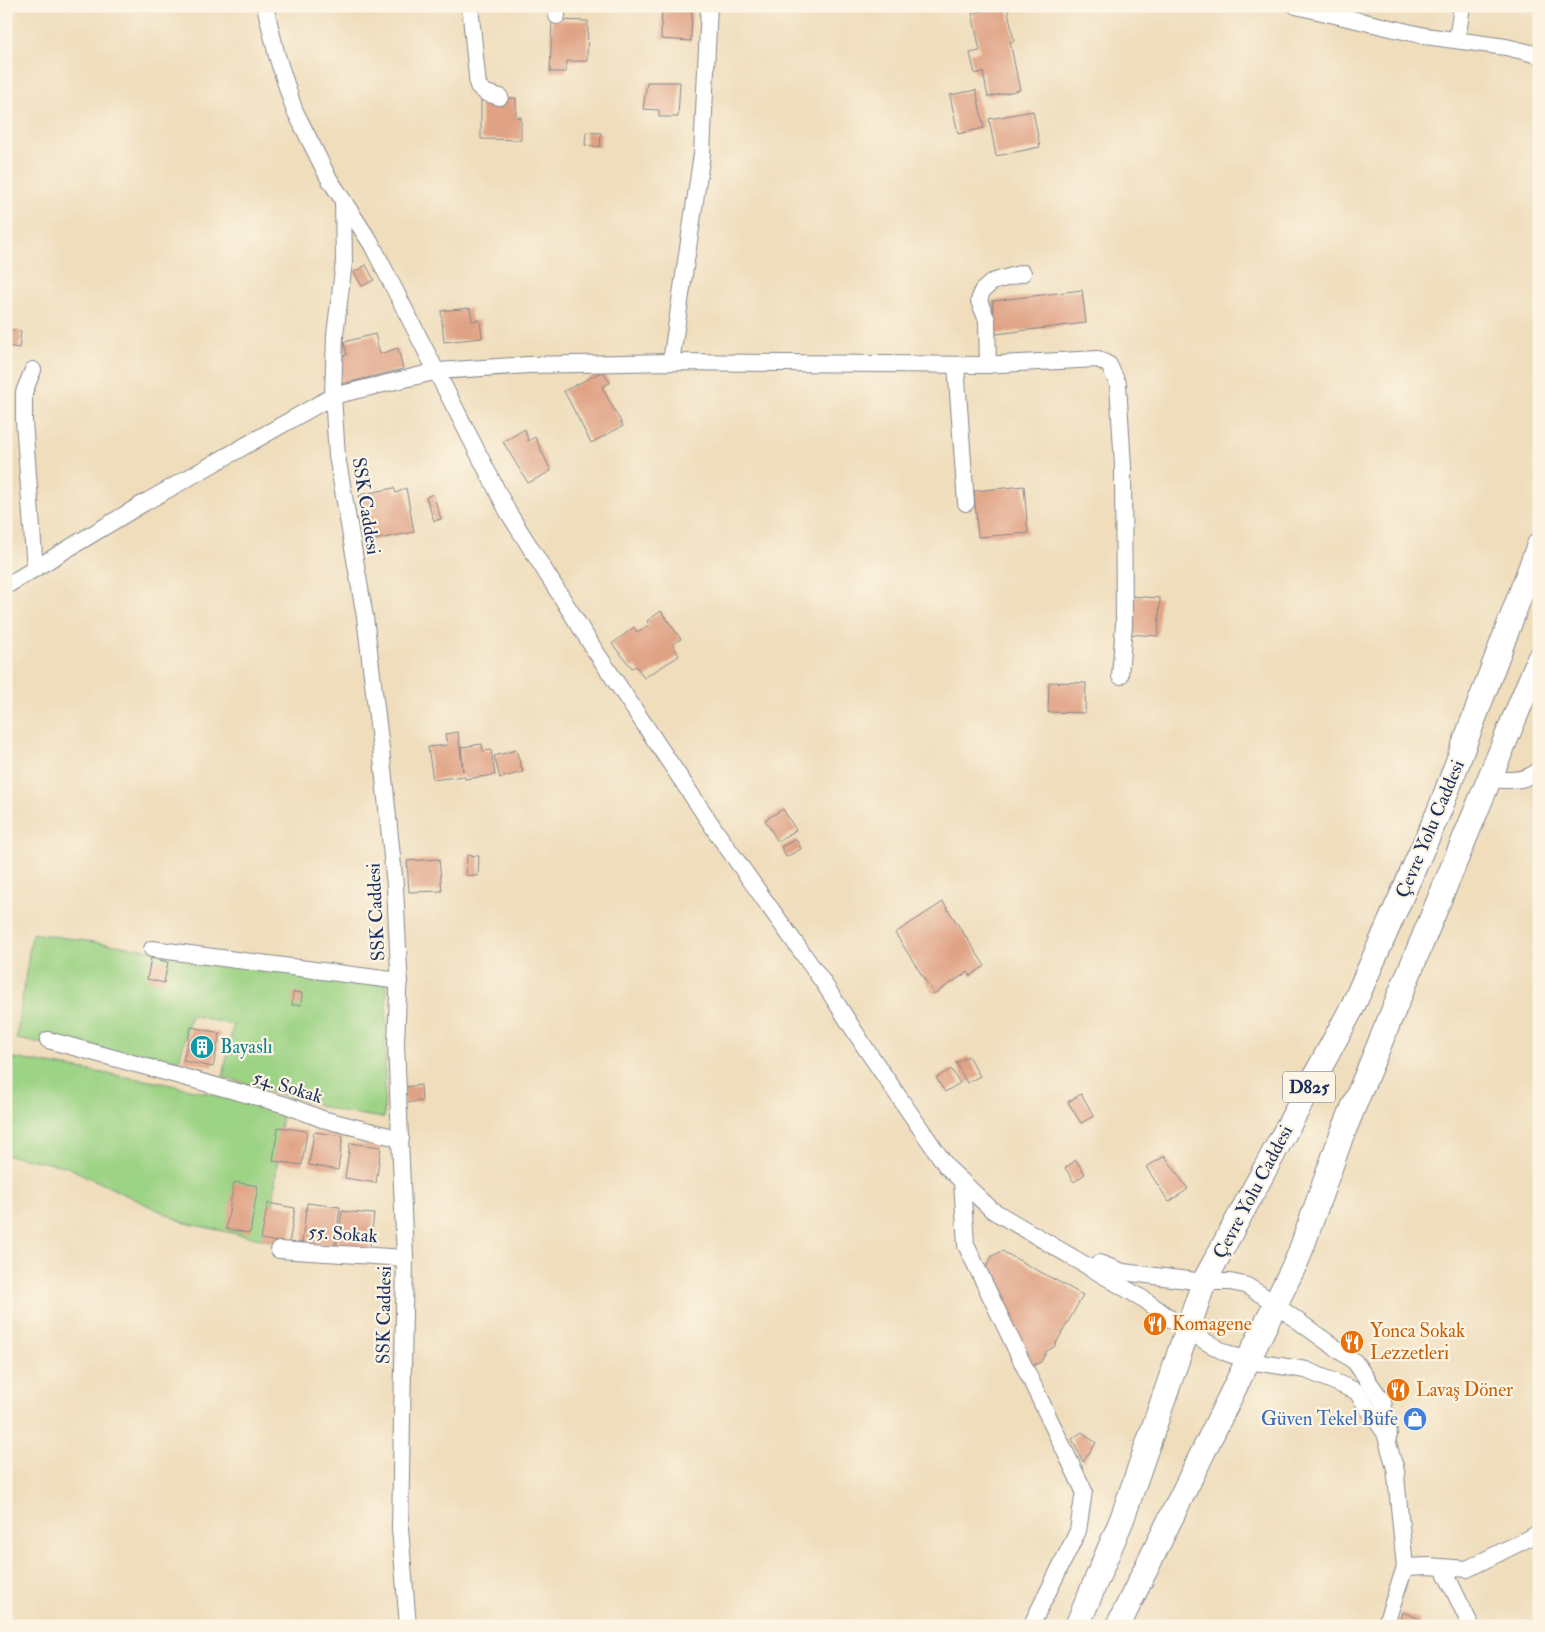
<svg xmlns="http://www.w3.org/2000/svg" width="1545" height="1632" viewBox="0 0 1545 1632" font-family="'IM FELL Double Pica',serif">
	<style>
		.green { fill: #9dd385; stroke: #5c8172 }
		.building { fill: #e0a284 }
		.lines { fill: none; stroke-linecap: round; stroke-linejoin: round }
		.minor-casing { stroke: #85868c; stroke-width: 18 }
		.highway-casing { stroke: #85868c; stroke-width: 26 }
		.minor { stroke: #fff; stroke-width: 16 }
		.highway { stroke: #fff; stroke-width: 24 }
		.labels { text-anchor: middle; dominant-baseline: central; stroke-width: 4.5; stroke-linejoin: round; paint-order: stroke }
		.shield { fill: #fcf5e5; stroke: #5e6a86; stroke-width: 1 }
		.shield-label { font-size: 18px; font-weight: bold; fill: #1b2f5e }
		.street-label { font-size: 19px; fill: #1b2f5e; stroke: #fcf5e5 }
		.culture-label { font-size: 19px; fill: #0d838f; stroke: #fcf5e5; text-anchor: start }
		.food-label { font-size: 19px; fill: #c56008; stroke: #fcf5e5; text-anchor: start }
		.shop-label { font-size: 19px; fill: #366cbe; stroke: #fcf5e5; text-anchor: end }
	</style>
	<rect width="100%" height="100%" fill="#fcf5e5"/>
	<filter id="ink" filterUnits="userSpaceOnUse"><feTurbulence type="fractalNoise" baseFrequency=".02" numOctaves="2"/><feDisplacementMap in="SourceGraphic" scale="10" xChannelSelector="R" yChannelSelector="G"/><feConvolveMatrix kernelMatrix="1 2 1 2 8 2 1 2 1" color-interpolation-filters="sRGB"/></filter>
	<filter id="wash" filterUnits="userSpaceOnUse"><feTurbulence type="fractalNoise" baseFrequency=".0096" numOctaves="4" result="noise"/><feDisplacementMap in="SourceGraphic" scale="20" xChannelSelector="R" yChannelSelector="G"/><feGaussianBlur stdDeviation="1.12" result="paint"/><feColorMatrix in="noise" values="0 0 0 0 0 0 0 0 0 0 0 0 0 0 0 0 0 1.4 0 .05"/><feComposite in="paint" operator="in"/></filter>
	<g filter="url(#wash)">
		<rect width="100%" height="100%" fill="#efddbb"/>
		<g class="green">
			<polygon points="32,933 387,984 384,1118 342,1112 223,1077 233,1025 191,1015 179,1062 182,1068 16,1039"/>
			<polygon points="13,1058 162,1083 282,1110 270,1241 185,1223 65,1166 6,1155 6,1102"/>
		</g>
		<g id="blocks">
			<g class="building">
				<polygon points="662,6 692,6 691,41 661,39"/>
				<polygon points="1007,6 1014,41 1010,42 1020,90 988,97 983,72 975,74 970,53 980,51 972,13"/>
				<polygon points="552,20 588,21 587,61 567,61 566,72 550,72"/>
				<polygon points="647,82 680,82 678,117 659,117 659,110 643,109"/>
				<polygon points="976,90 984,128 958,134 950,95"/>
				<polygon points="481,98 516,98 516,117 521,117 521,140 481,139"/>
				<polygon points="1033,111 1040,147 996,156 989,119"/>
				<polygon points="586,132 601,133 600,147 585,145"/>
				<polygon points="366,265 374,280 362,286 354,272"/>
				<polygon points="1082,290 1086,323 996,334 992,301"/>
				<polygon points="470,308 472,321 480,320 482,338 444,342 441,311"/>
				<polygon points="6,329 21,331 19,348 6,346"/>
				<polygon points="375,334 380,354 398,348 403,369 342,384 339,357 347,355 344,342"/>
				<polygon points="603,371 610,383 602,387 623,426 591,443 564,391"/>
				<polygon points="525,429 528,441 535,437 551,471 528,483 503,442"/>
				<polygon points="1024,486 1028,533 978,537 974,491"/>
				<polygon points="394,488 396,493 406,488 414,532 369,541 359,495"/>
				<polygon points="433,494 441,519 434,521 426,497"/>
				<polygon points="1129,596 1160,598 1158,636 1127,634"/>
				<polygon points="661,611 681,639 673,644 679,656 644,678 636,666 632,668 612,644 634,627 637,632 649,625 647,621"/>
				<polygon points="1049,682 1086,683 1085,713 1048,712"/>
				<polygon points="458,732 463,771 461,747 482,744 483,751 491,750 495,775 465,779 464,776 433,780 428,747 447,745 445,734"/>
				<polygon points="516,750 523,772 500,778 494,756"/>
				<polygon points="783,809 796,830 778,842 765,820"/>
				<polygon points="796,839 801,849 786,857 781,847"/>
				<polygon points="467,855 479,856 478,876 466,875"/>
				<polygon points="439,859 442,891 409,892 407,861"/>
				<polygon points="943,902 985,966 970,976 968,972 934,994 895,933"/>
				<polygon points="151,958 168,962 164,983 147,979"/>
				<polygon points="293,992 302,993 301,1005 292,1005"/>
				<polygon points="191,1027 220,1033 213,1067 183,1061"/>
				<polygon points="968,1056 980,1076 967,1083 956,1063"/>
				<polygon points="951,1069 960,1083 945,1092 936,1078"/>
				<polygon points="421,1085 422,1101 405,1103 404,1087"/>
				<polygon points="1081,1094 1094,1116 1081,1123 1068,1102"/>
				<polygon points="278,1127 307,1131 302,1165 273,1161"/>
				<polygon points="314,1132 343,1136 338,1170 309,1165"/>
				<polygon points="350,1143 381,1147 376,1183 345,1178"/>
				<polygon points="1165,1156 1188,1189 1169,1202 1146,1167"/>
				<polygon points="1076,1160 1085,1174 1074,1182 1065,1168"/>
				<polygon points="234,1182 258,1186 250,1233 226,1229"/>
				<polygon points="268,1203 295,1208 289,1244 261,1239"/>
				<polygon points="307,1203 340,1207 335,1246 302,1243"/>
				<polygon points="342,1211 374,1214 369,1254 336,1251"/>
				<polygon points="1002,1251 1083,1295 1054,1347 1047,1351 1041,1362 1032,1366 984,1272 992,1256"/>
				<polygon points="1082,1432 1096,1443 1083,1462 1072,1439"/>
				<polygon points="1402,1612 1420,1619 1418,1626 1398,1626"/>
			</g>
		</g>
	</g>
	<g filter="url(#ink)">
		<use href="#blocks" fill-opacity="0" stroke="#85868c" stroke-width="1"/>
		<g class="lines">
			<g class="minor-casing">
				<g id="minor">
					<polyline points="265,6 277,56 294,109 328,177 372,245 508,512 594,649 719,836 823,982 866,1049 947,1167 992,1210 1145,1300 1187,1331 1224,1352 1249,1361 1306,1370 1356,1391 1385,1433 1397,1475"/>
					<polyline points="470,6 478,86 486,93 500,97"/>
					<polyline points="557,6 557,16"/>
					<polyline points="1296,6 1425,36 1506,47 1539,55"/>
					<polyline points="1457,40 1462,6"/>
					<polyline points="343,200 344,262 335,335 333,396 337,456 365,617 381,749 395,886 399,970 396,1043 405,1258 400,1528 408,1626"/>
					<polyline points="671,362 702,154 709,6"/>
					<polyline points="956,365 966,503"/>
					<polyline points="988,365 987,320 979,301 982,291 992,282 1023,273"/>
					<polyline points="33,370 24,392 24,421 35,569"/>
					<polyline points="6,586 144,503 333,396 438,371 529,365 671,362 982,365 1098,359 1109,365 1118,384 1123,466 1124,624 1120,676"/>
					<path d="M1490,779C1508,780 1524,783 1539,770"/>
					<polyline points="152,949 399,981"/>
					<polyline points="48,1040 286,1105 322,1119 401,1139"/>
					<polyline points="962,1181 966,1245 1084,1491 1078,1531 1031,1626"/>
					<polyline points="279,1250 405,1258"/>
					<polyline points="1099,1263 1123,1272 1204,1282 1230,1282 1245,1285 1262,1295 1355,1362 1383,1402 1389,1435"/>
					<polyline points="1405,1567 1429,1566 1467,1569 1539,1533"/>
					<polyline points="1443,1568 1471,1626"/>
					<polyline points="1385,1626 1405,1567 1395,1466"/>
				</g>
			</g>
			<g class="highway-casing">
				<g id="highway">
					<polyline points="1077,1626 1122,1519 1204,1282 1352,1008 1440,809 1539,545"/>
					<polyline points="1118,1626 1298,1258 1341,1137 1539,659"/>
				</g>
			</g>
			<use href="#minor" class="minor"/>
			<use href="#highway" class="highway"/>
		</g>
	</g>
	<defs>
		<g id="building-disc" transform="scale(1.25)"><circle r="9.5" fill="#0f9aa8" stroke="#fcf5e5"/><path d="M-4-6H4V6H1V3H-1V6H-4ZM-2.5-4.3h1.7v1.8h-1.7ZM.8-4.3h1.7v1.8H.8ZM-2.5-1h1.7V.8h-1.7ZM.8-1h1.7V.8H.8Z" fill="#fff"/></g>
		<g id="restaurant-disc" transform="scale(1.25)"><circle r="9.5" fill="#e8710a" stroke="#fcf5e5"/><path d="M-5-6h1v4h1v-4h1v4h1v-4h1v5L-1.5 .5V6h-2V.5L-5-1ZM5-6V6H3V1.5H1.5Q1.5-4 5-6Z" fill="#fff"/></g>
		<g id="shop-disc" transform="scale(1.25)"><circle r="9.5" fill="#3f7fe0" stroke="#fcf5e5"/><path d="M-5-2.5h2.3a2.7 3.5 0 0 1 5.4 0H5L5.5 6h-11ZM-1.5-2.5h3a1.5 2.3 0 0 0-3 0Z" fill="#fff"/></g>
	</defs>
	<g fill-rule="evenodd">
		<use href="#building-disc" x="202" y="1047"/>
		<use href="#restaurant-disc" x="1155" y="1324"/>
		<use href="#restaurant-disc" x="1352" y="1342"/>
		<use href="#restaurant-disc" x="1398" y="1390"/>
		<use href="#shop-disc" x="1415" y="1419"/>
	</g>
	<g class="labels">
		<rect class="shield" x="1283" y="1071.5" width="52" height="31" rx="4"/>
		<g class="shield-label">
			<text x="1309" y="1087">D825</text>
		</g>
		<g class="street-label">
			<text transform="translate(366 506) rotate(81)">SSK Caddesi</text>
			<text transform="translate(1430 829) rotate(-67)">Çevre Yolu Caddesi</text>
			<text transform="translate(376 912) rotate(-93)">SSK Caddesi</text>
			<text transform="translate(288 1087) rotate(17)">54. Sokak</text>
			<text transform="translate(1253 1192) rotate(-62)">Çevre Yolu Caddesi</text>
			<text transform="translate(343 1234) rotate(4)">55. Sokak</text>
			<text transform="translate(384 1315) rotate(-89)">SSK Caddesi</text>
		</g>
		<g class="culture-label">
			<text x="220" y="1047">Bayaslı</text>
		</g>
		<g class="food-label">
			<text x="1172" y="1324">Komagene</text>
			<text x="1370" y="1331">Yonca Sokak<tspan x="1370" dy="22">Lezzetleri</tspan></text>
			<text x="1416" y="1390">Lavaş Döner</text>
		</g>
		<g class="shop-label">
			<text x="1398" y="1419">Güven Tekel Büfe</text>
		</g>
	</g>
	<rect width="1545" height="1632" fill="none" stroke="#fcf5e5" stroke-width="25"/>
</svg>
